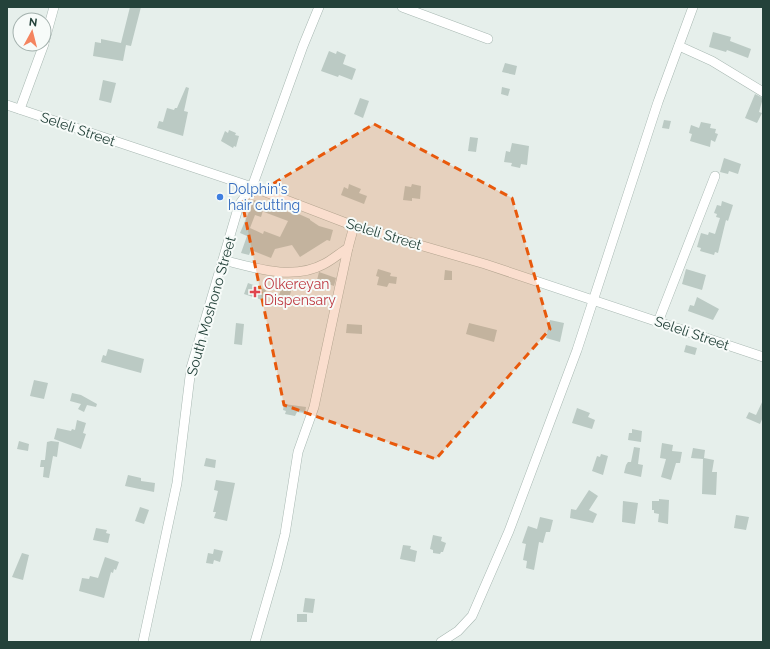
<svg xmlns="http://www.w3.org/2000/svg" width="770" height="649" viewBox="0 0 770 649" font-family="Raleway,sans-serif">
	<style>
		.building { fill: #bbcac4 }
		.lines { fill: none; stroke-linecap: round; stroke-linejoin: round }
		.minor-casing { stroke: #a8b8b2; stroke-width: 10 }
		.minor { stroke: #fff; stroke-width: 9 }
		.marked { fill: #e8590c; fill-opacity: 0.2; stroke: #e8590c; stroke-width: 3; stroke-dasharray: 8 5; stroke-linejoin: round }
		.shop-dot { fill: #3f7fe0; stroke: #f7fbf9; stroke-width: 1.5 }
		.health-dot { fill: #e0444e; stroke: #f7fbf9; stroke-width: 1.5 }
		.labels { text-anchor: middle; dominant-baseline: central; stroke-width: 4; stroke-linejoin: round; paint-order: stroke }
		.street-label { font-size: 14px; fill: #24423a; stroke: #f7fbf9 }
		.shop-label { font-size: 14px; fill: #366cbe; stroke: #f7fbf9; text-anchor: start }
		.health-label { font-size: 14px; fill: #be3a42; stroke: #f7fbf9; text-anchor: start }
	</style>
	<rect width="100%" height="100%" fill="#e6efeb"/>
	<g class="building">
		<polygon points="130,7 141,7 131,46 126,45 123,61 93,56 95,42 101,43 101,39 121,43"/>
		<polygon points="713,32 731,37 730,41 751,49 748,58 727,50 726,52 709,47"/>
		<polygon points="329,51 336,54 337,51 346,55 343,64 356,69 352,80 339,75 338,77 321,71"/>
		<polygon points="505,63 517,66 515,75 502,72"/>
		<polygon points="103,80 116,83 111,103 99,100"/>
		<polygon points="186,87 189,88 184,111 188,112 183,136 157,128 159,121 163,122 167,108 174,110 175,108 177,108"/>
		<polygon points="502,87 510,89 508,96 501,94"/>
		<polygon points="755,94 763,98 759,112 762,113 757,123 745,118"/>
		<polygon points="360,98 369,101 363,118 354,114"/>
		<polygon points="664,120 671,121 669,129 662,128"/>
		<polygon points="701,122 711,124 710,128 716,129 715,133 718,134 715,142 711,140 710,147 690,141 692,134 689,133 691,125 699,128"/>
		<polygon points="229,130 236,133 235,135 239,136 236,147 234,146 233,148 221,141 225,131 228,133"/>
		<polygon points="470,137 478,138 476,152 468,151"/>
		<polygon points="512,143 529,146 527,165 521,164 520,168 511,166 512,163 504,162 506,151 510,152"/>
		<polygon points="724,158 741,164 738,174 729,171 728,174 720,172"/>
		<polygon points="349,184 361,189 359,193 367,196 364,204 341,195 344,187 348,189"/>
		<polygon points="412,184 421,186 420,199 412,198 412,201 403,200 405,186 411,187"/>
		<polygon points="254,200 265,204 261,217 255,215 250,228 263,234 264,231 280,237 288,221 264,212 267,204 291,213 292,211 310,219 310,220 319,226 333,230 330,241 327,240 300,257 292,245 275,249 271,258 251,250 249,255 241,253 247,236 240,233"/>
		<polygon points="722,201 733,205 728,221 726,220 718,253 715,252 714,255 700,251 701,248 697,247 701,233 708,235 709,232 715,234 720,218 716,217 717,214 714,213 717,205 721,206"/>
		<polygon points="378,269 391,273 390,276 397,277 396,284 389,283 387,287 377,285 379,277 376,276"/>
		<polygon points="686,269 706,275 702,290 682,284"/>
		<polygon points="445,270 452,271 452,280 444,280"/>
		<polygon points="319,272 336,278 334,286 317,280"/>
		<polygon points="284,282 293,285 289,298 279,295"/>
		<polygon points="248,283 266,290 262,300 244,294"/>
		<polygon points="697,297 719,309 713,320 688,311 690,305 694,306"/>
		<polygon points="550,320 564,323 560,342 546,338"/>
		<polygon points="236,323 244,324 242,345 234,344"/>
		<polygon points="469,323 497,330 494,342 466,334"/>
		<polygon points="347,324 362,325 362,334 346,333"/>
		<polygon points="686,345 697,348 695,355 684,352"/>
		<polygon points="108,349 144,359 141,373 101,362 103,355 106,356"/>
		<polygon points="34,380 48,383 44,399 30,396"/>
		<polygon points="72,393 81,395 97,404 96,407 87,405 84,412 78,409 81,404 70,401"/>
		<polygon points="763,400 763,417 760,424 746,418 749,412 756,415"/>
		<polygon points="284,404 306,407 305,413 297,412 295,416 285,414 286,411 283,410"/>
		<polygon points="577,408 590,413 588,417 595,420 592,429 572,423"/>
		<polygon points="77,420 86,423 83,433 86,434 81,449 54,439 57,428 71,431 72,429 75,430"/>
		<polygon points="632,429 642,431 641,442 628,440 629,433 632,433"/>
		<polygon points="19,441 29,444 28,451 17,449"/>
		<polygon points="51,441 59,442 57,457 53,456 49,478 43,477 44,467 40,467 41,460 45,460 47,442"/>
		<polygon points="662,443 673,445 672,451 682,452 680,463 676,463 671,480 661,477 666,459 660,458"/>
		<polygon points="634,447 640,448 638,464 643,465 641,477 624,473 626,465 628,462 631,462"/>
		<polygon points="693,448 705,450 704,458 714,460 712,472 717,472 716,495 702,494 703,459 691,458"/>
		<polygon points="601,454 608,456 603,475 592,471 597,456 600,457"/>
		<polygon points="206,458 216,460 215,468 204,466"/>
		<polygon points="128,475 141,478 141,481 155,483 154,492 125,486"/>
		<polygon points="216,480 235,483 227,521 214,518 216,512 213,512 218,491 214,490"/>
		<polygon points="589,490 598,496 589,510 597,514 593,523 570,518 571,509 576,510"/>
		<polygon points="659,499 669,500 668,524 658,522 659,514 654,513 654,510 652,510 652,501 659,501"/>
		<polygon points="623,501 638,503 635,524 622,522"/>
		<polygon points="140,507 149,510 144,524 135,521"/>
		<polygon points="736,515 749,517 746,530 734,528"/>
		<polygon points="540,517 553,520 550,532 546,532 543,543 539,542 534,570 526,568 527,561 523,560 526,544 522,543 528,526 537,529"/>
		<polygon points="96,528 107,530 106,533 110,534 108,543 93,540"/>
		<polygon points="433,535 442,537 441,541 446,543 443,552 441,552 440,554 433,553 433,550 430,549"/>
		<polygon points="403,545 411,546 410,549 417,551 415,562 400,559"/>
		<polygon points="214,549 223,551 220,562 214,560 213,564 206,563 208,553 213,554"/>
		<polygon points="22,553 29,555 23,580 12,577"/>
		<polygon points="105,557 119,562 116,570 114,569 113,573 111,572 104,598 79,591 82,578 89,579 90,576 98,578"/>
		<polygon points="305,598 315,599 313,613 303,612"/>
		<rect x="297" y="614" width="10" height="8"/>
	</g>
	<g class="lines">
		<g class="minor-casing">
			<g id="minor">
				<polyline points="402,7 488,39"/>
				<polyline points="44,43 54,7"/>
				<polyline points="679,46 712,61 763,92"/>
				<polyline points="7,105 252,187 354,226 485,264 763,357"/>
				<polyline points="20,109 44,44"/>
				<path d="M223,260C255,268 293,281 324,264C332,260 340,253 348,248"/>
				<polyline points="658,322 715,176"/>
				<polyline points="143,642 177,483 191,368 239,205 252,187 303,46 319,7"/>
				<polyline points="255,642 277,566 285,534 298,452 314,407 348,248 354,226"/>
				<polyline points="441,642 458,631 472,616 509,531 577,350 658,102 693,7"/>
			</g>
		</g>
		<use href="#minor" class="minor"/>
	</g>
	<path class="marked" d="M374,124L512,198L550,329L436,459L284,405L242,202Z"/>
	<circle class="shop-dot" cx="220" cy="197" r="4"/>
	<path class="health-dot" d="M253 286h4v4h4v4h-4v4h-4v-4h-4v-4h4z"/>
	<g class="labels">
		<g class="street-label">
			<text transform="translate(78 129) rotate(19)">Seleli Street</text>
			<text transform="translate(384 234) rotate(17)">Seleli Street</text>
			<text transform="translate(211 306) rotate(-74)">South Moshono Street</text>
			<text transform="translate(692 333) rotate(19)">Seleli Street</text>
		</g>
		<g class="shop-label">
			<text x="228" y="189">Dolphin's<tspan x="228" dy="16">hair cutting</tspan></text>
		</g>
		<g class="health-label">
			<text x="264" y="284">Olkereyan<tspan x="264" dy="16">Dispensary</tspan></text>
		</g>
	</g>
	<rect width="770" height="649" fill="none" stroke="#24423a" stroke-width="16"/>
	<g transform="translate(32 32) rotate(7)"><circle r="19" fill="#f7fbf9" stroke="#a3b1ad"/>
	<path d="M0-3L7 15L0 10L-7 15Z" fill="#f4845f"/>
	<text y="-6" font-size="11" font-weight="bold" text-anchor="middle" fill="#24423a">N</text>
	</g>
</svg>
